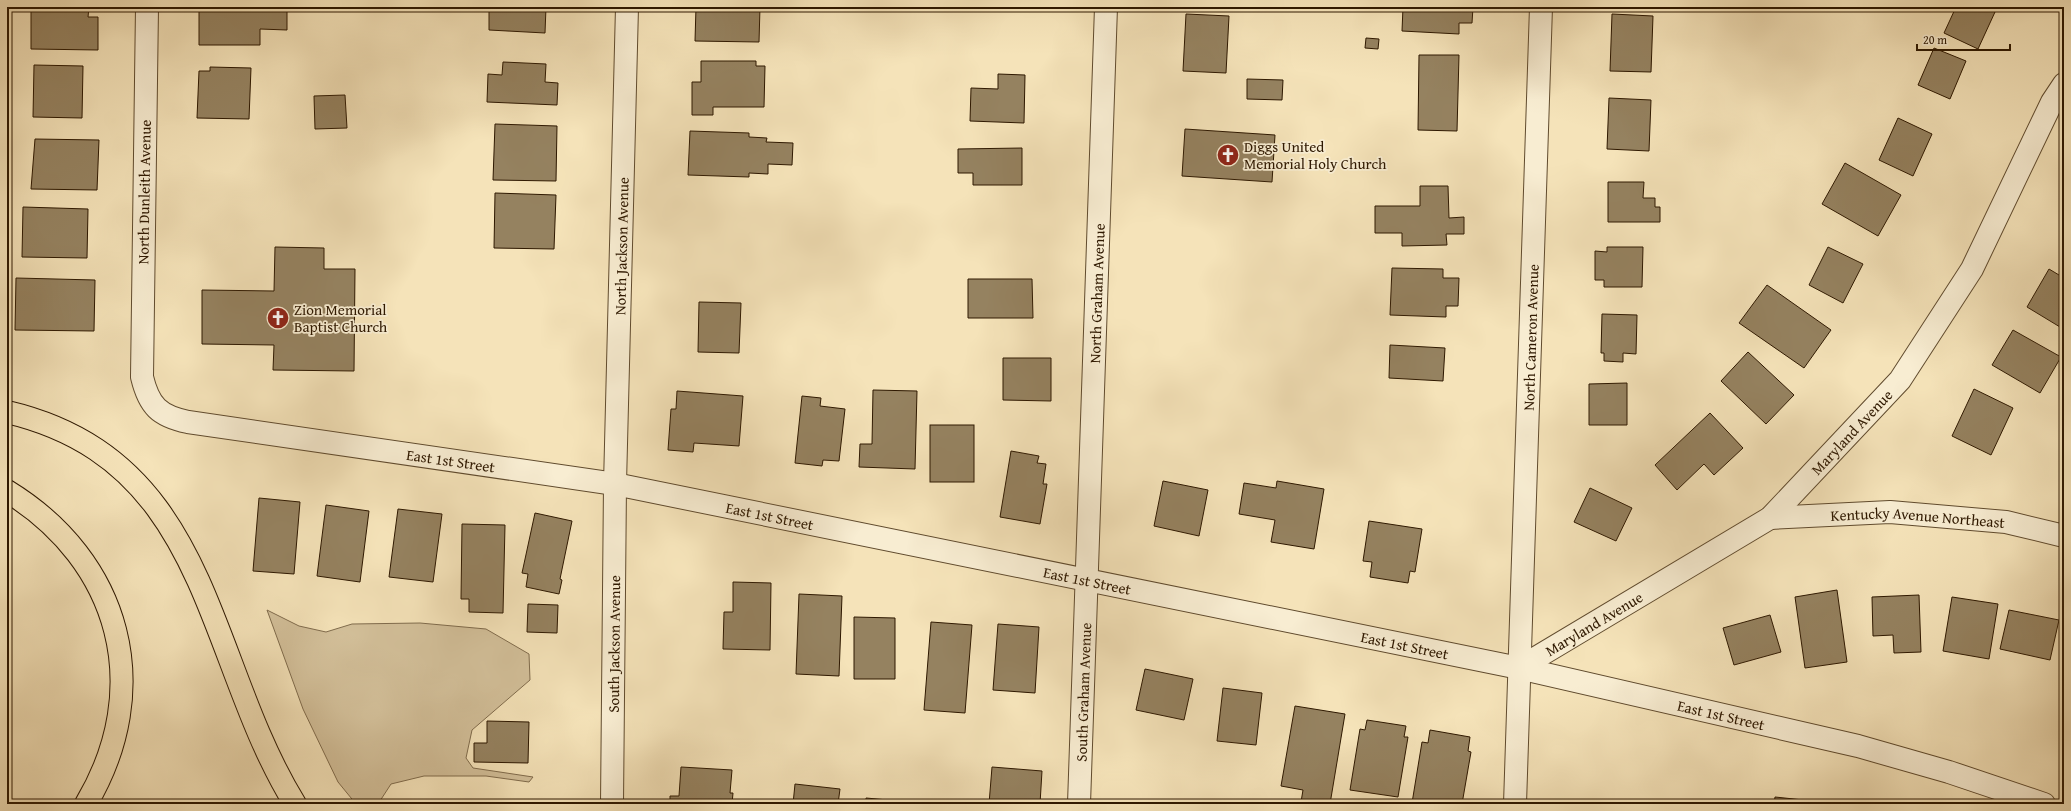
<svg xmlns="http://www.w3.org/2000/svg" width="2071" height="811" viewBox="0 0 2071 811" font-family="'Gentium Book Plus',serif">
	<style>
		.green { fill: #d3c09a; stroke: #806c4d }
		.building { fill: #958260; stroke: #2e1800 }
		.lines { fill: none; stroke-linecap: round; stroke-linejoin: round }
		.minor-casing { stroke: #604b2e; stroke-width: 24 }
		.motorway-casing { stroke: #2e1800; stroke-width: 24 }
		.minor { stroke: #f8edd2; stroke-width: 22 }
		.motorway { stroke: #f5e3b9; stroke-width: 22 }
		.labels { text-anchor: middle; dominant-baseline: central; stroke-width: 3.5; stroke-linejoin: round; paint-order: stroke }
		.poi-label { font-size: 15px; fill: #2e1800; stroke: #f8edd2; text-anchor: start }
		.street-label { font-size: 15px; fill: #2e1800; stroke: #f8edd2 }
	</style>
	<rect width="100%" height="100%" fill="#f5e3b9"/>
	<filter id="stains"><feTurbulence type="fractalNoise" baseFrequency=".005" numOctaves="4"/><feColorMatrix values="0 0 0 0 .2 0 0 0 0 .09 0 0 0 0 .02 0 0 0 .5 -.17"/></filter>
	<radialGradient id="worn" r=".72"><stop offset=".6" stop-color="#630" stop-opacity="0"/><stop offset="1" stop-color="#630" stop-opacity=".3"/></radialGradient>
	<polygon class="green" points="267,610 299,626 326,632 352,624 420,623 486,629 529,654 530,680 472,730 466,758 473,768 533,777 529,782 486,776 424,776 391,784 378,804 356,804 338,782 303,709"/>
	<g class="building">
		<polygon points="31,7 89,7 88,17 98,17 98,50 31,49"/>
		<polygon points="199,7 287,7 287,30 260,29 260,45 199,45"/>
		<polygon points="489,7 546,7 545,33 489,30"/>
		<polygon points="696,7 760,7 759,42 695,41"/>
		<polygon points="1403,7 1473,7 1472,23 1459,23 1459,34 1402,31"/>
		<polygon points="1956,7 1990,7 1989,10 1995,12 1978,49 1944,33"/>
		<polygon points="1186,14 1229,16 1226,73 1183,71"/>
		<polygon points="1612,14 1653,16 1651,72 1610,71"/>
		<polygon points="1366,38 1379,39 1378,49 1365,48"/>
		<polygon points="1934,48 1966,61 1950,99 1918,85"/>
		<polygon points="1419,55 1459,55 1457,131 1418,130"/>
		<polygon points="701,61 756,61 756,66 765,66 764,107 713,107 713,115 692,115 692,82 701,82"/>
		<polygon points="503,62 546,64 545,82 558,83 557,105 487,102 488,74 502,75"/>
		<polygon points="34,65 83,66 82,118 33,117"/>
		<polygon points="210,67 251,68 249,119 197,118 199,71 210,71"/>
		<polygon points="998,74 1025,75 1024,123 970,121 971,88 998,89"/>
		<polygon points="1247,79 1283,80 1282,100 1247,99"/>
		<polygon points="345,95 347,128 315,129 314,96"/>
		<polygon points="1609,98 1651,100 1649,151 1607,149"/>
		<polygon points="1898,118 1932,134 1913,176 1879,160"/>
		<polygon points="495,124 557,126 556,181 493,180"/>
		<polygon points="1185,129 1275,135 1272,182 1182,176"/>
		<polygon points="690,131 749,133 749,137 767,138 766,142 793,143 792,165 768,164 768,174 749,173 749,177 688,175"/>
		<polygon points="35,139 99,140 97,190 31,189"/>
		<polygon points="1022,148 1022,185 973,185 973,173 958,173 958,149"/>
		<polygon points="1845,163 1901,195 1878,236 1822,204"/>
		<polygon points="1608,182 1644,182 1643,198 1655,198 1655,207 1660,207 1660,222 1608,222"/>
		<polygon points="1420,186 1448,186 1449,218 1464,217 1464,234 1446,234 1447,245 1402,246 1402,233 1375,233 1375,206 1420,206"/>
		<polygon points="495,193 556,195 554,249 494,248"/>
		<polygon points="23,207 88,209 87,258 22,257"/>
		<polygon points="275,247 324,248 324,269 355,269 354,371 273,370 274,345 202,344 202,290 274,291"/>
		<polygon points="1607,247 1643,247 1642,287 1604,287 1604,280 1595,280 1595,251 1607,252"/>
		<polygon points="1828,247 1863,264 1843,303 1809,285"/>
		<polygon points="1392,268 1443,269 1443,278 1459,278 1458,306 1446,306 1446,317 1390,315"/>
		<polygon points="2049,269 2064,278 2064,320 2060,327 2027,307"/>
		<polygon points="16,278 95,280 94,331 15,330"/>
		<polygon points="968,279 1032,279 1033,318 968,318"/>
		<polygon points="1767,285 1831,330 1804,368 1739,323"/>
		<polygon points="699,302 741,303 739,353 698,352"/>
		<polygon points="1602,314 1637,315 1636,354 1623,353 1623,362 1604,361 1604,353 1601,353"/>
		<polygon points="2013,330 2061,357 2040,393 1992,365"/>
		<polygon points="1390,345 1445,348 1443,381 1389,378"/>
		<polygon points="1748,352 1794,395 1766,424 1721,381"/>
		<polygon points="1003,358 1051,358 1051,401 1003,400"/>
		<polygon points="1627,383 1627,425 1589,425 1589,384"/>
		<polygon points="1974,389 2013,408 1991,455 1952,436"/>
		<polygon points="873,390 917,391 915,469 859,467 860,444 872,444"/>
		<polygon points="677,391 743,396 739,446 694,443 693,452 668,450 671,409 676,409"/>
		<polygon points="802,396 821,398 820,406 845,409 839,461 823,460 822,466 795,463"/>
		<polygon points="1710,413 1743,448 1714,475 1704,464 1677,490 1655,465"/>
		<rect x="930" y="425" width="44" height="57"/>
		<polygon points="1011,451 1039,456 1037,463 1046,464 1043,484 1047,484 1040,524 1000,517"/>
		<polygon points="1163,481 1208,490 1199,536 1154,526"/>
		<polygon points="1277,481 1324,489 1314,549 1271,542 1275,520 1239,514 1244,483 1276,488"/>
		<polygon points="1590,488 1632,508 1616,541 1574,522"/>
		<polygon points="259,498 300,502 294,574 253,571"/>
		<polygon points="326,505 369,511 360,582 317,576"/>
		<polygon points="398,509 442,514 433,582 389,577"/>
		<polygon points="535,513 572,521 560,579 562,580 559,594 526,587 528,574 522,573"/>
		<polygon points="1369,521 1422,529 1415,572 1410,571 1408,583 1370,577 1372,562 1363,561"/>
		<polygon points="462,524 505,525 503,613 469,612 469,599 461,599"/>
		<polygon points="733,582 771,583 770,650 723,649 724,612 733,612"/>
		<polygon points="1837,590 1847,662 1805,668 1795,597"/>
		<polygon points="799,594 842,596 839,676 796,674"/>
		<polygon points="1919,595 1921,652 1894,653 1893,635 1873,636 1872,597"/>
		<polygon points="1952,597 1998,604 1989,659 1943,651"/>
		<polygon points="528,604 558,605 557,633 527,632"/>
		<polygon points="2009,610 2059,620 2050,660 2000,649"/>
		<polygon points="1770,615 1781,652 1734,665 1723,628"/>
		<polygon points="854,617 895,618 895,679 854,679"/>
		<polygon points="931,622 972,625 965,713 924,710"/>
		<polygon points="998,624 1039,627 1035,693 993,690"/>
		<polygon points="1145,669 1193,679 1184,720 1136,710"/>
		<polygon points="1223,688 1262,693 1256,745 1217,741"/>
		<polygon points="1295,706 1345,714 1330,804 1301,802 1303,790 1281,786"/>
		<polygon points="1367,720 1406,726 1404,737 1408,737 1398,797 1350,790 1360,729 1365,730"/>
		<polygon points="487,721 529,722 528,763 474,762 474,743 487,743"/>
		<polygon points="1430,730 1470,737 1468,751 1471,752 1462,804 1412,803 1422,742 1428,743"/>
		<polygon points="681,767 732,770 730,793 733,793 732,804 670,804 670,796 679,796"/>
		<polygon points="992,767 1042,771 1040,804 989,804"/>
		<polygon points="795,784 840,789 838,804 793,804"/>
		<polygon points="1775,797 1822,802 1822,804 1774,804"/>
		<polygon points="866,798 888,800 888,804 866,804"/>
	</g>
	<g class="lines">
		<g class="minor-casing">
			<g id="minor">
				<path id="s1" d="M147,7L142,377C149,406 159,416 188,422L615,484L1519,668L1858,746L1949,772L2044,804"/>
				<path id="s2" d="M1770,518L1890,512L2006,522L2064,536"/>
				<path id="s3" d="M1519,668L1770,518L1900,380L1972,269L2052,102L2064,84"/>
				<path id="s4" d="M612,804L615,484L627,7"/>
				<path id="s5" d="M1079,804L1106,7"/>
				<path id="s6" d="M1515,804L1541,7"/>
			</g>
		</g>
		<g class="motorway-casing">
			<g id="motorway">
				<path d="M7,412C212,460 204,657 295,804"/>
				<path d="M7,491C121,561 155,688 86,804"/>
			</g>
		</g>
		<use href="#minor" class="minor"/>
		<use href="#motorway" class="motorway"/>
	</g>
	<defs>
		<g id="church-disc" transform="scale(1.15)"><circle r="9.5" fill="#8f2418" stroke="#f8edd2"/><path d="M-1.2-6h2.4v3.5h3.3v2.4h-3.3V6h-2.4V-.1h-3.3v-2.4h3.3Z" fill="#fff"/></g>
	</defs>
	<g fill-rule="evenodd">
		<use href="#church-disc" x="1228" y="155"/>
		<use href="#church-disc" x="278" y="318"/>
	</g>
	<g class="labels">
		<g class="poi-label">
			<text x="1244" y="146">Diggs United<tspan x="1244" dy="17">Memorial Holy Church</tspan></text>
			<text x="294" y="309">Zion Memorial<tspan x="294" dy="17">Baptist Church</tspan></text>
		</g>
		<g class="street-label">
			<text transform="translate(144 192) rotate(-89)">North Dunleith Avenue</text>
			<text stroke="none"><textPath href="#s4" startOffset="558">North Jackson Avenue</textPath></text>
			<text stroke="none"><textPath href="#s5" startOffset="511">North Graham Avenue</textPath></text>
			<text stroke="none"><textPath href="#s6" startOffset="467">North Cameron Avenue</textPath></text>
			<text stroke="none"><textPath href="#s3" startOffset="411">Maryland Avenue</textPath></text>
			<text stroke="none"><textPath href="#s1" startOffset="705">East 1st Street</textPath></text>
			<text stroke="none"><textPath href="#s1" startOffset="1029">East 1st Street</textPath></text>
			<text stroke="none"><textPath href="#s2" startOffset="148">Kentucky Avenue Northeast</textPath></text>
			<text stroke="none"><textPath href="#s1" startOffset="1353">East 1st Street</textPath></text>
			<text stroke="none"><textPath href="#s3" startOffset="87">Maryland Avenue</textPath></text>
			<text stroke="none"><textPath href="#s4" startOffset="160">South Jackson Avenue</textPath></text>
			<text stroke="none"><textPath href="#s1" startOffset="1677">East 1st Street</textPath></text>
			<text stroke="none"><textPath href="#s5" startOffset="112">South Graham Avenue</textPath></text>
			<text stroke="none"><textPath href="#s1" startOffset="2001">East 1st Street</textPath></text>
		</g>
	</g>
	<rect width="2071" height="811" fill="none" stroke="#f5e3b9" stroke-width="24"/>
	<rect x="8" y="8" width="2055" height="795" fill="none" stroke="#2e1800" stroke-width="2"/>
	<rect x="12" y="12" width="2047" height="787" fill="none" stroke="#2e1800"/>
	<path d="M1917 44v6h93v-6" fill="none" stroke="#2e1800" stroke-width="2"/>
	<text x="1923" y="44" font-size="12" fill="#2e1800" stroke="#f8edd2" stroke-width="3" paint-order="stroke">20 m</text>
	<rect width="100%" height="100%" filter="url(#stains)"/>
	<rect width="100%" height="100%" fill="url(#worn)"/>
</svg>
